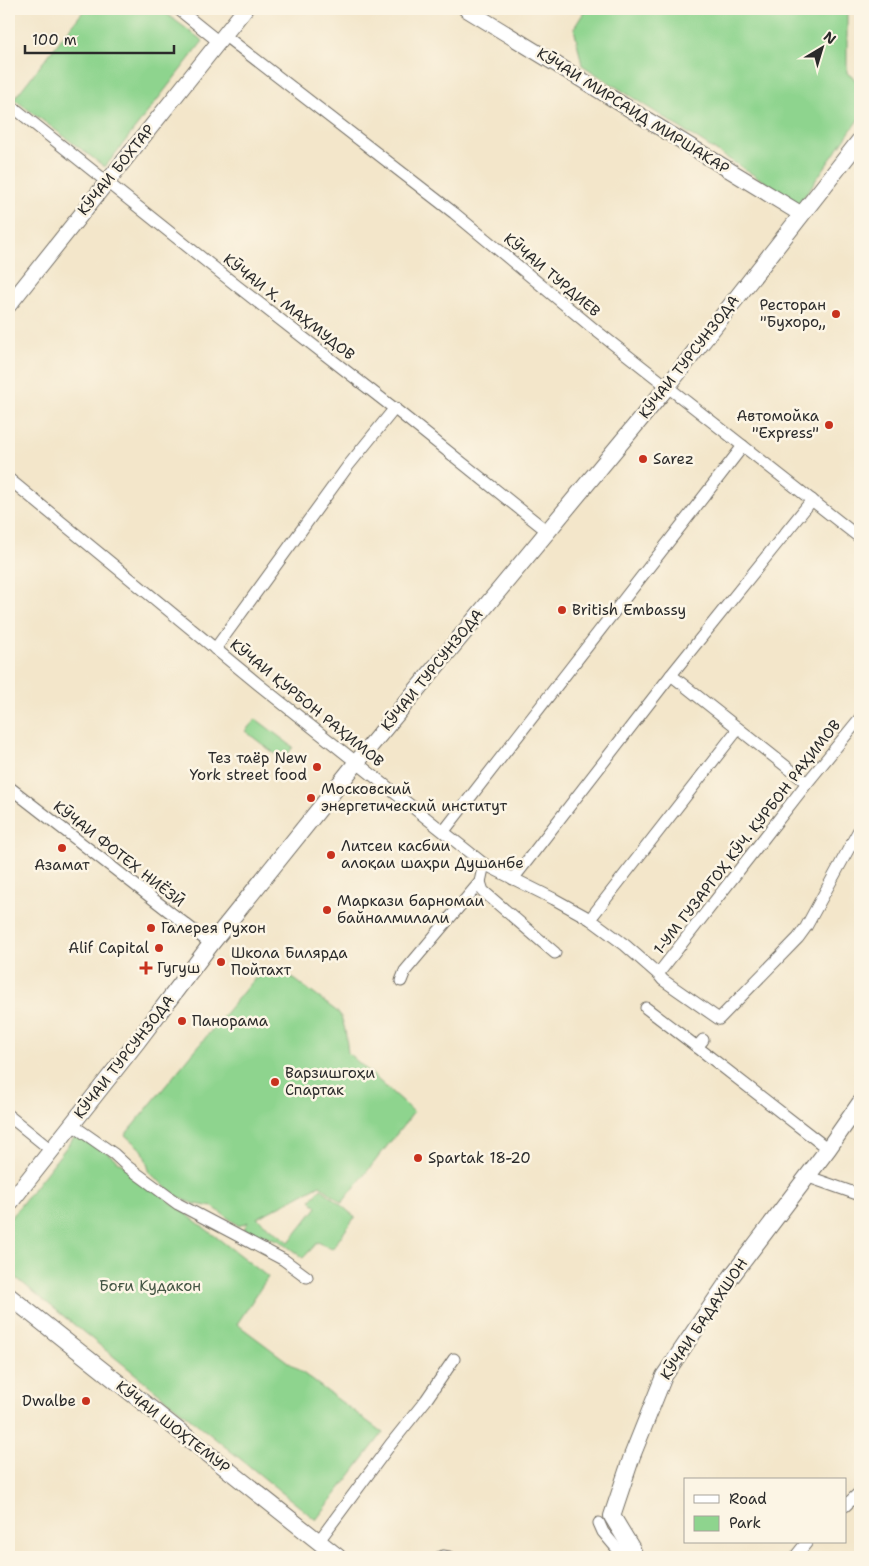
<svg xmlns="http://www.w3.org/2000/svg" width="869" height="1566" viewBox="0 0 869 1566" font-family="'Shantell Sans',sans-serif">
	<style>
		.green { fill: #8ed48e; stroke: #5c805c }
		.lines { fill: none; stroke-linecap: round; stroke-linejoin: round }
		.minor-casing { stroke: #716c63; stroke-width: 13 }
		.tertiary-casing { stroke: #716c63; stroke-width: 17 }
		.secondary-casing { stroke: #716c63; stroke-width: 18 }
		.minor { stroke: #fff; stroke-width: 11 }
		.tertiary { stroke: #fff; stroke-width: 15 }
		.secondary { stroke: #fff; stroke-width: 16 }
		.poi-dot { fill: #c8321e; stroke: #fcf5e5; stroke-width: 2 }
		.labels { text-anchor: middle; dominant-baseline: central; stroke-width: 5; stroke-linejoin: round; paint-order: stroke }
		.street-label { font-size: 15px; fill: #2b2b2b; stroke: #fcf5e5 }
		.poi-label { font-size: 15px; fill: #2b2b2b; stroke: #fcf5e5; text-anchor: start }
		.park-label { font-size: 15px; fill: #454; stroke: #fcf5e5 }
	</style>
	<rect width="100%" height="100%" fill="#fcf5e5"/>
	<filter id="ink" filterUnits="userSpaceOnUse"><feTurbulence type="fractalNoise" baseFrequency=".02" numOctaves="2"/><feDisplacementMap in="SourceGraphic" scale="10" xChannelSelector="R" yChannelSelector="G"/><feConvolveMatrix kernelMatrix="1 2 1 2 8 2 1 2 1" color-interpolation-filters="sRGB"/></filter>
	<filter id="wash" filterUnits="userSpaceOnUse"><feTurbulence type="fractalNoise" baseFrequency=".0096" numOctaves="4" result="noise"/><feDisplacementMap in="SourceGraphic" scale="20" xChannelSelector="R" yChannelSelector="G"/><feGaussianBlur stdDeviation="1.12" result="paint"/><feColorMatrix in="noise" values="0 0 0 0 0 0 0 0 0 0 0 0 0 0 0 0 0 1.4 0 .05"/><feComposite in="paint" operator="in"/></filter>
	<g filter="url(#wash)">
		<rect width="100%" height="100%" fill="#f3e6ca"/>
		<g class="green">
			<polygon points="85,9 160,9 203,41 105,167 14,99"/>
			<polygon points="586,9 847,9 847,73 860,83 860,117 799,204 582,65 574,28"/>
			<polygon points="256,719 293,747 283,760 245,731"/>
			<path d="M285,972L339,1013C346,1026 346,1039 348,1053L414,1112L342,1203L320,1185L257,1218L289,1242L317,1207L311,1200L321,1188L355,1217L332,1249L318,1242L303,1258L280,1241L244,1229L248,1222L239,1226L213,1207L195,1204L180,1198L167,1188L150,1173L143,1151L125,1135L253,980C263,973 273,973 285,972Z"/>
			<polygon points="79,1131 268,1277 237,1324 383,1433 316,1520 9,1272 9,1220"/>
		</g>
	</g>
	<g filter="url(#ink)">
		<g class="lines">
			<g class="minor-casing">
				<g id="minor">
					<polyline points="178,9 219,42"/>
					<polyline points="224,35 454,213 594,329 860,538"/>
					<polyline points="13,107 237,286 400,413 547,531"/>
					<polyline points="9,479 258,684 484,864 554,899 590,919 625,945 658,974 663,980 719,1019 798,938 806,927 860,828"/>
					<polyline points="215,649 348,466 395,408"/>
					<polyline points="671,675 807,783"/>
					<polyline points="9,787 211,944"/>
					<polyline points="444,831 743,446"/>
					<polyline points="513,879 671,675 812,500"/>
					<polyline points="480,882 483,891 555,953"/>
					<polyline points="590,919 738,729"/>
					<polyline points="658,974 807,783 860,718"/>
					<polyline points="401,981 405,971 480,882 484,864"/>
					<polyline points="646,1008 697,1047"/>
					<polyline points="703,1040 697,1047 828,1149"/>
					<polyline points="9,1116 51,1150"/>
					<polyline points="71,1124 114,1154 128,1167 178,1204 284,1260 307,1277"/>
					<polyline points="806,1176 860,1195"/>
					<polyline points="845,1506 860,1492"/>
					<polyline points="599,1523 603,1532 624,1557"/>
					<polyline points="318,1542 390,1445 426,1400 454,1359"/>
					<polyline points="440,1557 443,1556 449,1557"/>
					<polyline points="795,1557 807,1542"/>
				</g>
			</g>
			<g class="tertiary-casing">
				<g id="tertiary">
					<polyline points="466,9 801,214"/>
					<polyline points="9,305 245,9"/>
				</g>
			</g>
			<g class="secondary-casing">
				<g id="secondary">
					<polyline points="9,1204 137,1042 211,944 357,762 667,387 860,140"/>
					<polyline points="9,1296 338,1557"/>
					<polyline points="635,1557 632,1549 612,1516 632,1456 664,1376 731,1277 828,1149 860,1103"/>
				</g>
			</g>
			<use href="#minor" class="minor"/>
			<use href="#tertiary" class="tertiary"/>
			<use href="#secondary" class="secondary"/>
		</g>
	</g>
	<g class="poi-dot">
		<circle cx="836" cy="314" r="5"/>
		<circle cx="829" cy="425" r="5"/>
		<circle cx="643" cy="459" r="5"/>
		<circle cx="562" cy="610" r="5"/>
		<circle cx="317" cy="767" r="5"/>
		<circle cx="311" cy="798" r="5"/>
		<circle cx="62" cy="848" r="5"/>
		<circle cx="331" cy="855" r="5"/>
		<circle cx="327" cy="910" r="5"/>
		<circle cx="151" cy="928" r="5"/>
		<circle cx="159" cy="948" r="5"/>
		<circle cx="221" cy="962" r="5"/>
		<path d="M143.5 960.5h5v5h5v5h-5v5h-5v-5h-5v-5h5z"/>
		<circle cx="182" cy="1021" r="5"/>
		<circle cx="275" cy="1082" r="5"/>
		<circle cx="418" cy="1158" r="5"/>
		<circle cx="86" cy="1401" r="5"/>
	</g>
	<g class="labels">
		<g class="street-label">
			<text transform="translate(633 111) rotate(32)">КӮЧАИ МИРСАИД МИРШАКАР</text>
			<text transform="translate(116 170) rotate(-51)">КӮЧАИ БОХТАР</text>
			<text transform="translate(552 275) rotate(40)">КӮЧАИ ТУРДИЕВ</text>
			<text transform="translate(289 307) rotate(38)">КӮЧАИ Х. МАҲМУДОВ</text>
			<text transform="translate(689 357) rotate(-52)">КӮЧАИ ТУРСУНЗОДА</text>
			<text transform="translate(432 670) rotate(-51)">КӮЧАИ ТУРСУНЗОДА</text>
			<text transform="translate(307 703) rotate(39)">КӮЧАИ ҚУРБОН РАҲИМОВ</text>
			<text transform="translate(747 837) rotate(-52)">1-УМ ГУЗАРГОҲ КӮЧ. ҚУРБОН РАҲИМОВ</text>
			<text transform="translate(119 854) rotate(38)">КӮЧАИ ФОТЕХ НИЁЗӢ</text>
			<text transform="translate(124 1057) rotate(-52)">КӮЧАИ ТУРСУНЗОДА</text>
			<text transform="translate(704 1319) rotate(-56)">КӮЧАИ БАДАХШОН</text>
			<text transform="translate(173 1427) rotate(38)">КӮЧАИ ШОҲТЕМУР</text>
		</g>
		<g class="poi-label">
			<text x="826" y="305" text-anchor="end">Ресторан<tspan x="826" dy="17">"Бухоро,,</tspan></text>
			<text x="819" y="416" text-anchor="end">Автомойка<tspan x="819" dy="17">"Express"</tspan></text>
			<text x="653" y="459">Sarez</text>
			<text x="572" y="610">British Embassy</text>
			<text x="307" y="758" text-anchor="end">Тез таёр New<tspan x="307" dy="17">York street food</tspan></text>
			<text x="321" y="789">Московский<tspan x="321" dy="17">энергетический институт</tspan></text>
			<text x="341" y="846">Литсеи касбии<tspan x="341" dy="17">алоқаи шаҳри Душанбе</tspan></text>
			<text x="62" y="865" text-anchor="middle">Азамат</text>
			<text x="337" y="901">Маркази барномаи<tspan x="337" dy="17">байналмилали</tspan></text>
			<text x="161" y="928">Галерея Рухон</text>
			<text x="149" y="948" text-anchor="end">Alif Capital</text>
			<text x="231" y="953">Школа Билярда<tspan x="231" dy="17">Пойтахт</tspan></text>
			<text x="157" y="968">Гугуш</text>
			<text x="192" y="1021">Панорама</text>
			<text x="285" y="1073">Варзишгоҳи<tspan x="285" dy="17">Спартак</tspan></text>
			<text x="428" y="1158">Spartak 18-20</text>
			<text x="76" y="1401" text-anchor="end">Dwalbe</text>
		</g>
		<g class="park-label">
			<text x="150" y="1286">Боғи Кудакон</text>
		</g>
	</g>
	<rect width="869" height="1566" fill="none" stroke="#fcf5e5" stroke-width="30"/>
	<rect x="684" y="1478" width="162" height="65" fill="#fcf5e5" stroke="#a8a49b"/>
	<rect x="694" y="1495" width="25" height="8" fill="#ffffff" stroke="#a8a49b"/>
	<text x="729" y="1504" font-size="15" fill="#2b2b2b">Road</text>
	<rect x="694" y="1516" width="25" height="15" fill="#8ed48e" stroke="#a8a49b"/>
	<text x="729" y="1528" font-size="15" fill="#2b2b2b">Park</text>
	<g transform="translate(822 48) rotate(38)" stroke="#fcf5e5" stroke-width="4" paint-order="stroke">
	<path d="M0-4L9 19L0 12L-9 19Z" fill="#2b2b2b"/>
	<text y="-8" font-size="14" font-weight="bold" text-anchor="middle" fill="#2b2b2b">N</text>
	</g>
	<path d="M25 45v8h149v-8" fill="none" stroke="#2b2b2b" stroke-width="2.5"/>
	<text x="32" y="45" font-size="15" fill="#2b2b2b" stroke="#fcf5e5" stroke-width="4" paint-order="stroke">100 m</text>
</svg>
